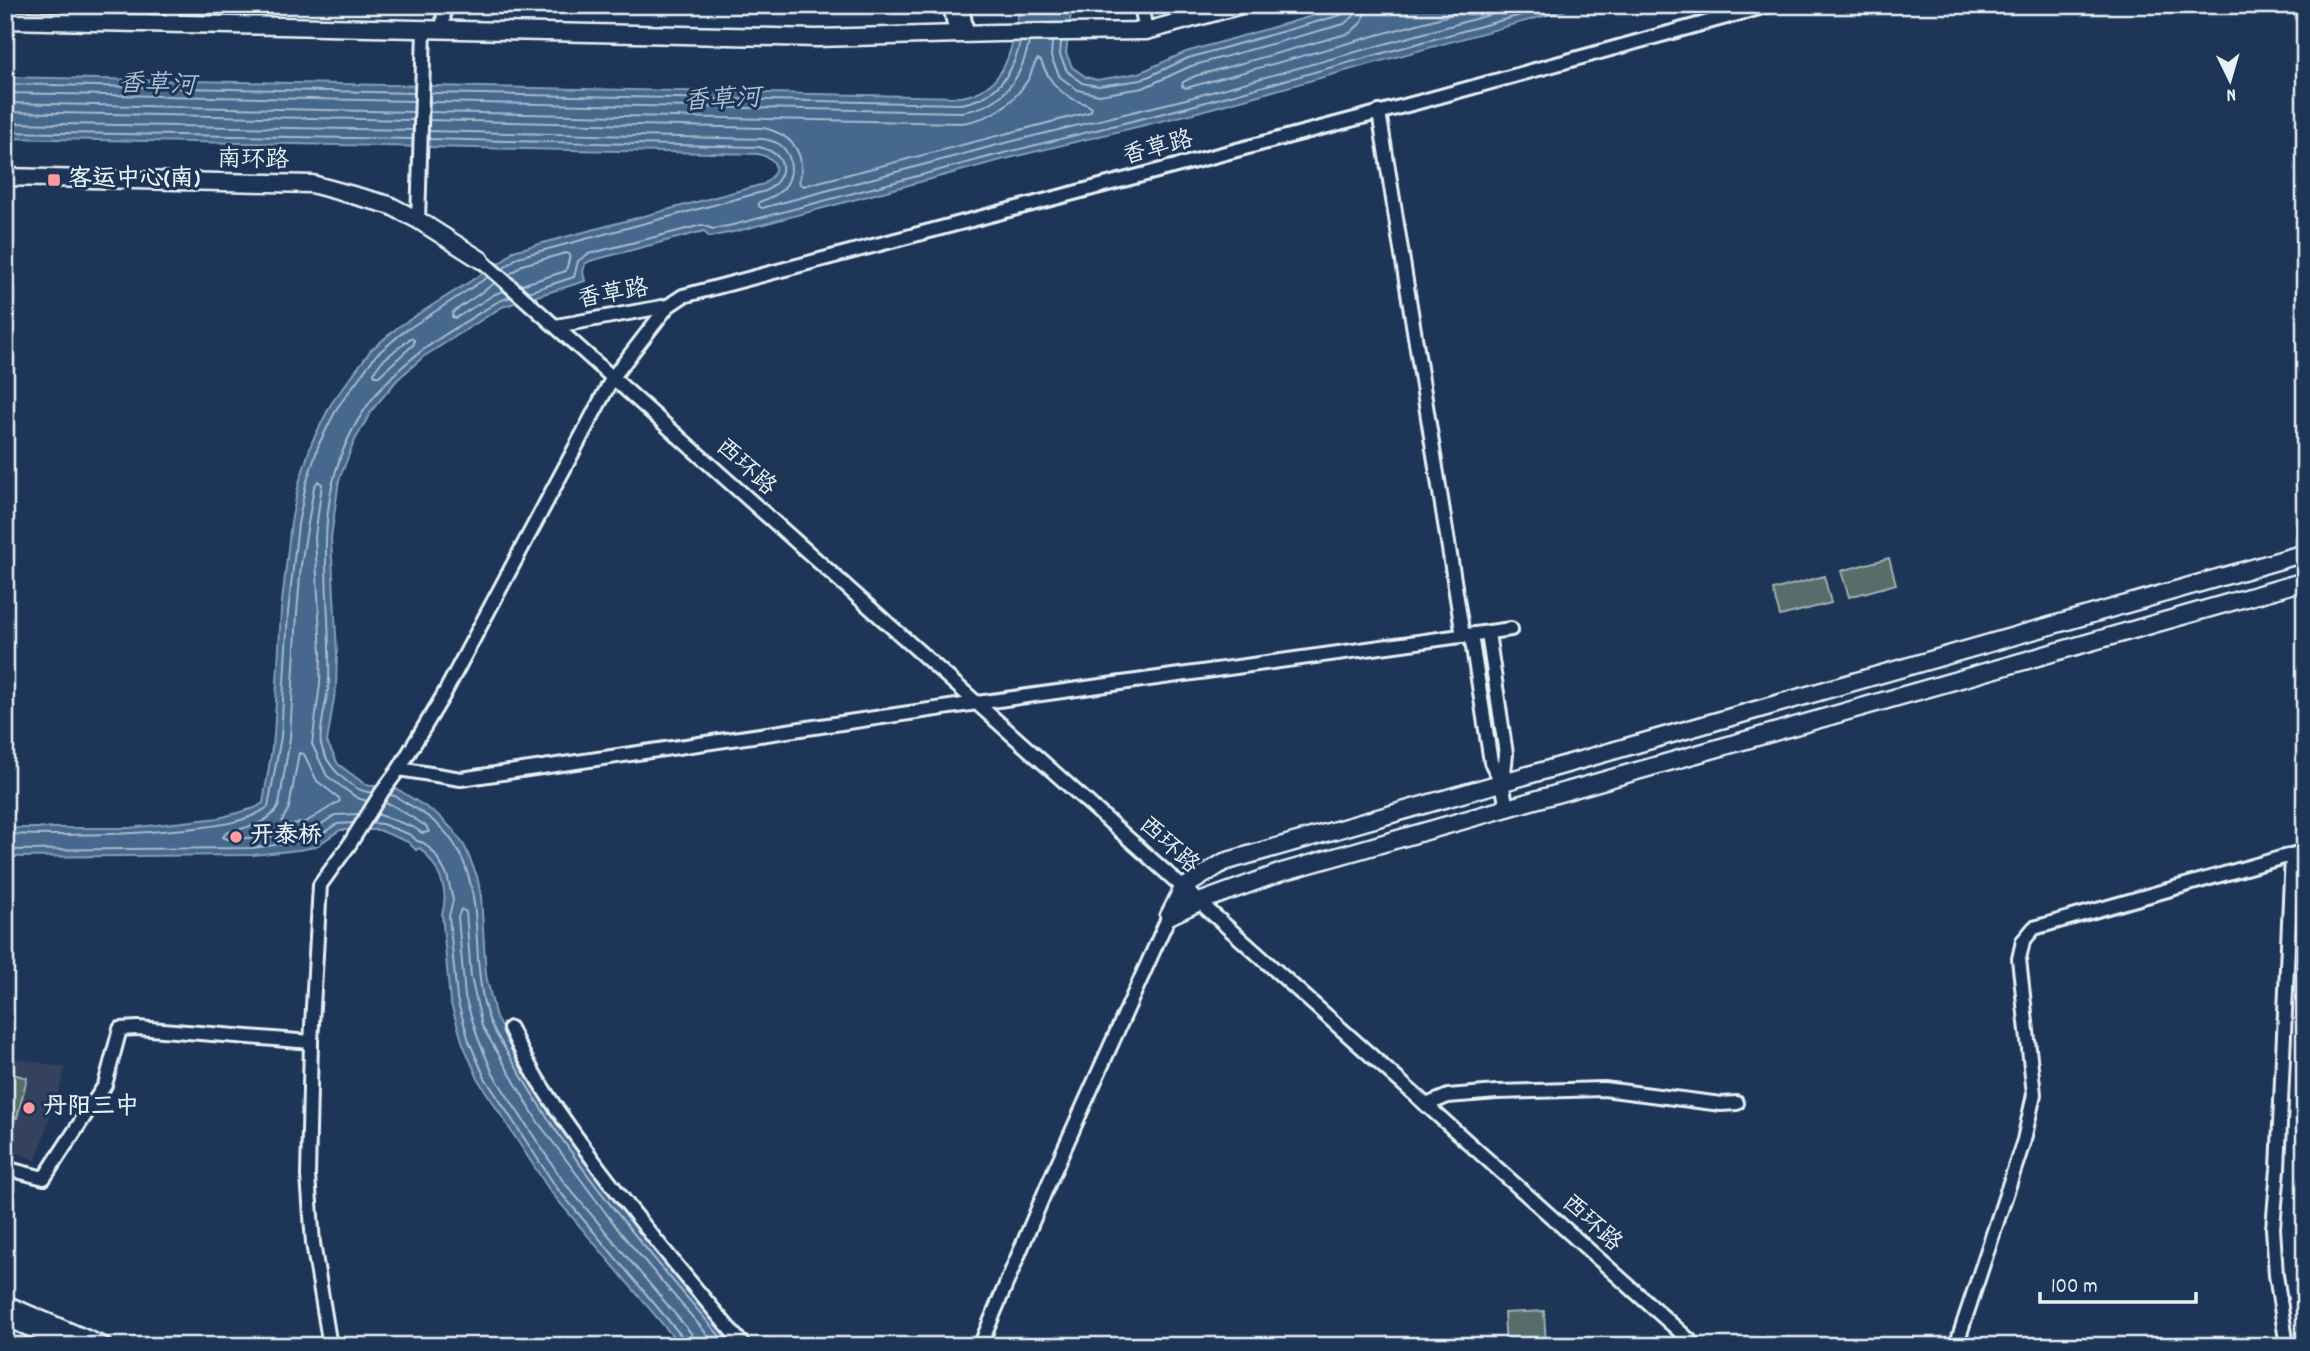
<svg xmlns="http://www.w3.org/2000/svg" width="2310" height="1351" viewBox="0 0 2310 1351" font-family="Dekko,'LXGW WenKai TC',sans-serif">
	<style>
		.built { fill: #34435f }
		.green { fill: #566d69; stroke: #9fafb0; stroke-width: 2 }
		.water { fill: #45688c; stroke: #869fb7; stroke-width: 2 }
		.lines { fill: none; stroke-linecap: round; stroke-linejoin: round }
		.shore { stroke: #a7bacd; stroke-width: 2 }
		.minor-casing { stroke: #e8f1f8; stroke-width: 18 }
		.major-casing { stroke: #e8f1f8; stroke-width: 21 }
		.minor { stroke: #1d3557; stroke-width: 12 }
		.major { stroke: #1d3557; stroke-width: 16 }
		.poi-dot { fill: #ff9aa2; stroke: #1d3557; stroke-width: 2.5 }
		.labels { text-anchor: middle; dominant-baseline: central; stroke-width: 6; stroke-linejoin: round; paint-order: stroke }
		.street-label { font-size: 24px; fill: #e8f1f8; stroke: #1d3557 }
		.poi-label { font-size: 24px; font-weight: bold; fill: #e8f1f8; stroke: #1d3557; text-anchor: start }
		.water-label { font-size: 26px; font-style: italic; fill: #afc1d2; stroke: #1d3557 }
	</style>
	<rect width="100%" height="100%" fill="#1d3557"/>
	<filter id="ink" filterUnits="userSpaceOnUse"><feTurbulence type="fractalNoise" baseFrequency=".0143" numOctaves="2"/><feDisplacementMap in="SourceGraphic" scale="14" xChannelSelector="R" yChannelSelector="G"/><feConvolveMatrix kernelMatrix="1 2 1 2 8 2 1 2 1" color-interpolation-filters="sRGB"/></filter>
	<g filter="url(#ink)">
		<polygon class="built" points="5,1056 66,1068 36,1160 5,1148"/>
		<g class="green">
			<polygon points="1889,558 1896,584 1849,597 1841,571"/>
			<polygon points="1824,576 1831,603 1780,616 1773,590"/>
			<polygon points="5,1072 27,1078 17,1118 5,1115"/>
			<polygon points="1544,1311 1546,1346 1506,1346 1504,1313"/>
		</g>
		<path class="water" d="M1020,5H1072L1066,53L1072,67L1086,77L1097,80L1139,73L1186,52L1351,5H1584L1190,114L1001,160L738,231L709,237L704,231L590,261L585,264L583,272L585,281L502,307L423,357L397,380L372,410L354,442L339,480L331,538L337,654L336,686L327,742L338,764L366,785L397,789L437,814L454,831L465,847L477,876L481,896L486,975L496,1018L551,1113L632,1222L737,1346H681L550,1191L479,1081L463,1044L450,1001L442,914C450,890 438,866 420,848L416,850L408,842L379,830H340L315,847L299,850L253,855L5,857V828H129L219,818L255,808L263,803L274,736L281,611L291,522L299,483L312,442L331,404L371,350L398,327L504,260L513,251L764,184C781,171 779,159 758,154L5,138V77L960,97C1009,90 1012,45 1020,5Z"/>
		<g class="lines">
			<g class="shore">
				<polyline points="1367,5 1362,22 1350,33 1195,76 1183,82 1182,86 1186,88 1486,5"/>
				<polyline points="1052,42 1051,57 1060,77 1078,90 1099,95 1143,88 1191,66 1344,24 1354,16 1356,5"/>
				<polyline points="1061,42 1060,55 1067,71 1082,83 1098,86 1141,80 1188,58 1341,15 1346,12 1347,5"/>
				<polyline points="5,84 414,93"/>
				<polyline points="5,93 414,101"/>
				<path d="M430,93L960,104C995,99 1013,75 1020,42"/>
				<path d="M430,102L961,112C1002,107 1021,80 1029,42"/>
				<polyline points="5,103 414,112"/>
				<polyline points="5,112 413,120"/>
				<path d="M429,120L764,128C792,135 807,153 799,183L803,186L1090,112L1092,108C1087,103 1080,103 1073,99C1056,90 1048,78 1041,61L1038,59C1033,64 1032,72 1029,78C1014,103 991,119 962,123L429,112"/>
				<polyline points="5,123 413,130"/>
				<path d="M429,131L763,139C768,140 774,141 779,144C793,154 795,176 783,189C776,196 768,199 759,202V206L762,208L997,145L1186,99L1525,5"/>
				<polyline points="5,132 413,139"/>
				<path d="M428,139L759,147C787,154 790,175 766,191L518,257L503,269"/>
				<polyline points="509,275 522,265 566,253 570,255 566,271 521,285"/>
				<polyline points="495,283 453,312 452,317 456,318 495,294 503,291"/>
				<polyline points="528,292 574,277 578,261 588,254 702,225 713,229 737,224 1000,154 1188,107 1557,5"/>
				<polygon points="411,338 414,340 414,344 379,376 375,376 374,372 382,361"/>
				<polygon points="299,753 304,754 317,781 339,798 340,801 306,822 285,825 282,821 289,808"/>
				<path d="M372,793C351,791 325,765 321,744C318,730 328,698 329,681C332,599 311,516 348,439C381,369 436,340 499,301L511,297"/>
				<path d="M389,795L395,796C407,804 420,810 431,819C476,853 475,909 478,959C480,979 482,1004 490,1022C498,1039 510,1056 519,1072C577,1172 654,1258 728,1346"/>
				<path d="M359,814L335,815L310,832L297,835L227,839L223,837L226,833C244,827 270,825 279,805L290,738L297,613L301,565L314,487L318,481L322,484L315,537L321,654L320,684L312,744L327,776L357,798L367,801"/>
				<polyline points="377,814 413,827 422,833 429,832 426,826 392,805 384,803"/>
				<polyline points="372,823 382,824 411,835 417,841 424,843 435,854 447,875 453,900 449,916 457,999 469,1041 485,1078 556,1187 684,1339 686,1346"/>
				<path d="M5,834C65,836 125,835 185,829C212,826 245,824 268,807L281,737L288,612L298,524L306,484L319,444L337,408L376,355L402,333L488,277"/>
				<polyline points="5,850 252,848 312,840 337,824 354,823"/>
				<polyline points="695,1346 691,1333 563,1181 493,1074 478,1038 465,997 458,917 461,909 466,912 471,977 482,1026 538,1122 620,1232 717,1346"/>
			</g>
			<g class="minor-casing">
				<g id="minor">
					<polyline points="950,5 956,34"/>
					<polyline points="962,5 967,34"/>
					<polyline points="1141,5 1146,31"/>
					<polyline points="172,24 173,5"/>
					<polyline points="443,31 444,5"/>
					<polyline points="1379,112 1463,636"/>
					<polyline points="418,220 424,31"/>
					<polyline points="481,260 1696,1346"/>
					<polyline points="556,326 668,306 683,296 1419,102 1770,5"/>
					<polyline points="1488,633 1506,754 1503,782"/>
					<polyline points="1471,635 1491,762 1502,783 1507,808"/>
					<polyline points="399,769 461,779 977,703 1511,629"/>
					<path d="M510,1028C533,1079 566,1123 599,1168C645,1229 694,1287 744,1346"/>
					<polyline points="1426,1105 1448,1096 1497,1092 1604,1089 1721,1104 1737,1103"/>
					<polyline points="5,1168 44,1178 105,1085 120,1029 138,1028 311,1042"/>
					<polyline points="330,1346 313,1243 308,1176 311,1042 320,885 349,845 382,792 399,769 443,696 613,377 668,306"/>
					<polyline points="980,1346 1047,1187 1169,916"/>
					<polyline points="1956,1346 2024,1140 2034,1094 2019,959 2023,941 2034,928 2305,851"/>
					<polyline points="2287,1346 2276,1275 2273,1228 2278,1169 2292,855"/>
				</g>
			</g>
			<g class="major-casing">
				<g id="major">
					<polyline points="5,20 817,38 996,33 1146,31 1241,5"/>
					<polyline points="5,177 312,184 389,205 418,220 481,260"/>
					<polyline points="1169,916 1183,888 1224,862 2305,553"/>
					<polyline points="1169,916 1199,902 1282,872 2305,581"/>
					<polyline points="5,1304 103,1346"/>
					<polyline points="5,1317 72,1346"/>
				</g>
			</g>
			<use href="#minor" class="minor"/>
			<use href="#major" class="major"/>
		</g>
	</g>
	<g class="poi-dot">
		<rect x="47" y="173" width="14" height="14" rx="3.5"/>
		<circle cx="236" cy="837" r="7"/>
		<circle cx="29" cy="1108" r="7"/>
	</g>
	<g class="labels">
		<g class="street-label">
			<text transform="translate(1158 149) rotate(-15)">香草路</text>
			<text transform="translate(253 161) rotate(1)">南环路</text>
			<text transform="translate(613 295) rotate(-10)">香草路</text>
			<text transform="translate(745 468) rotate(42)">西环路</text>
			<text transform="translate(1168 846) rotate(42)">西环路</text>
			<text transform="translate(1591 1224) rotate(42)">西环路</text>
		</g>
		<g class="poi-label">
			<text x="68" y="180">客运中心(南)</text>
			<text x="250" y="837">开泰桥</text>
			<text x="43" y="1108">丹阳三中</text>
		</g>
		<g class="water-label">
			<text transform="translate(157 86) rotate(2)">香草河</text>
			<text transform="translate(722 101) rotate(-3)">香草河</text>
		</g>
	</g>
	<rect width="2310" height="1351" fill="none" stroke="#1d3557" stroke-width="28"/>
	<rect x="14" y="14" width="2282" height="1323" fill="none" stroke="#e8f1f8" stroke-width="2.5" filter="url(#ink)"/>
	<g transform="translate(2230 80) rotate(175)" stroke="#1d3557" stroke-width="5" paint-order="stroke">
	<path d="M0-5L12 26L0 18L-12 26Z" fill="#e8f1f8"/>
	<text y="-10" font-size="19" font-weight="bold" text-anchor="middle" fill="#e8f1f8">N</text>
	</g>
	<path d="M2040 1292v10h156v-10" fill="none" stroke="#e8f1f8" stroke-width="3.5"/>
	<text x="2051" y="1292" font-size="21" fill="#e8f1f8" stroke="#1d3557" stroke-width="5" paint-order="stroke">100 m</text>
</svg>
